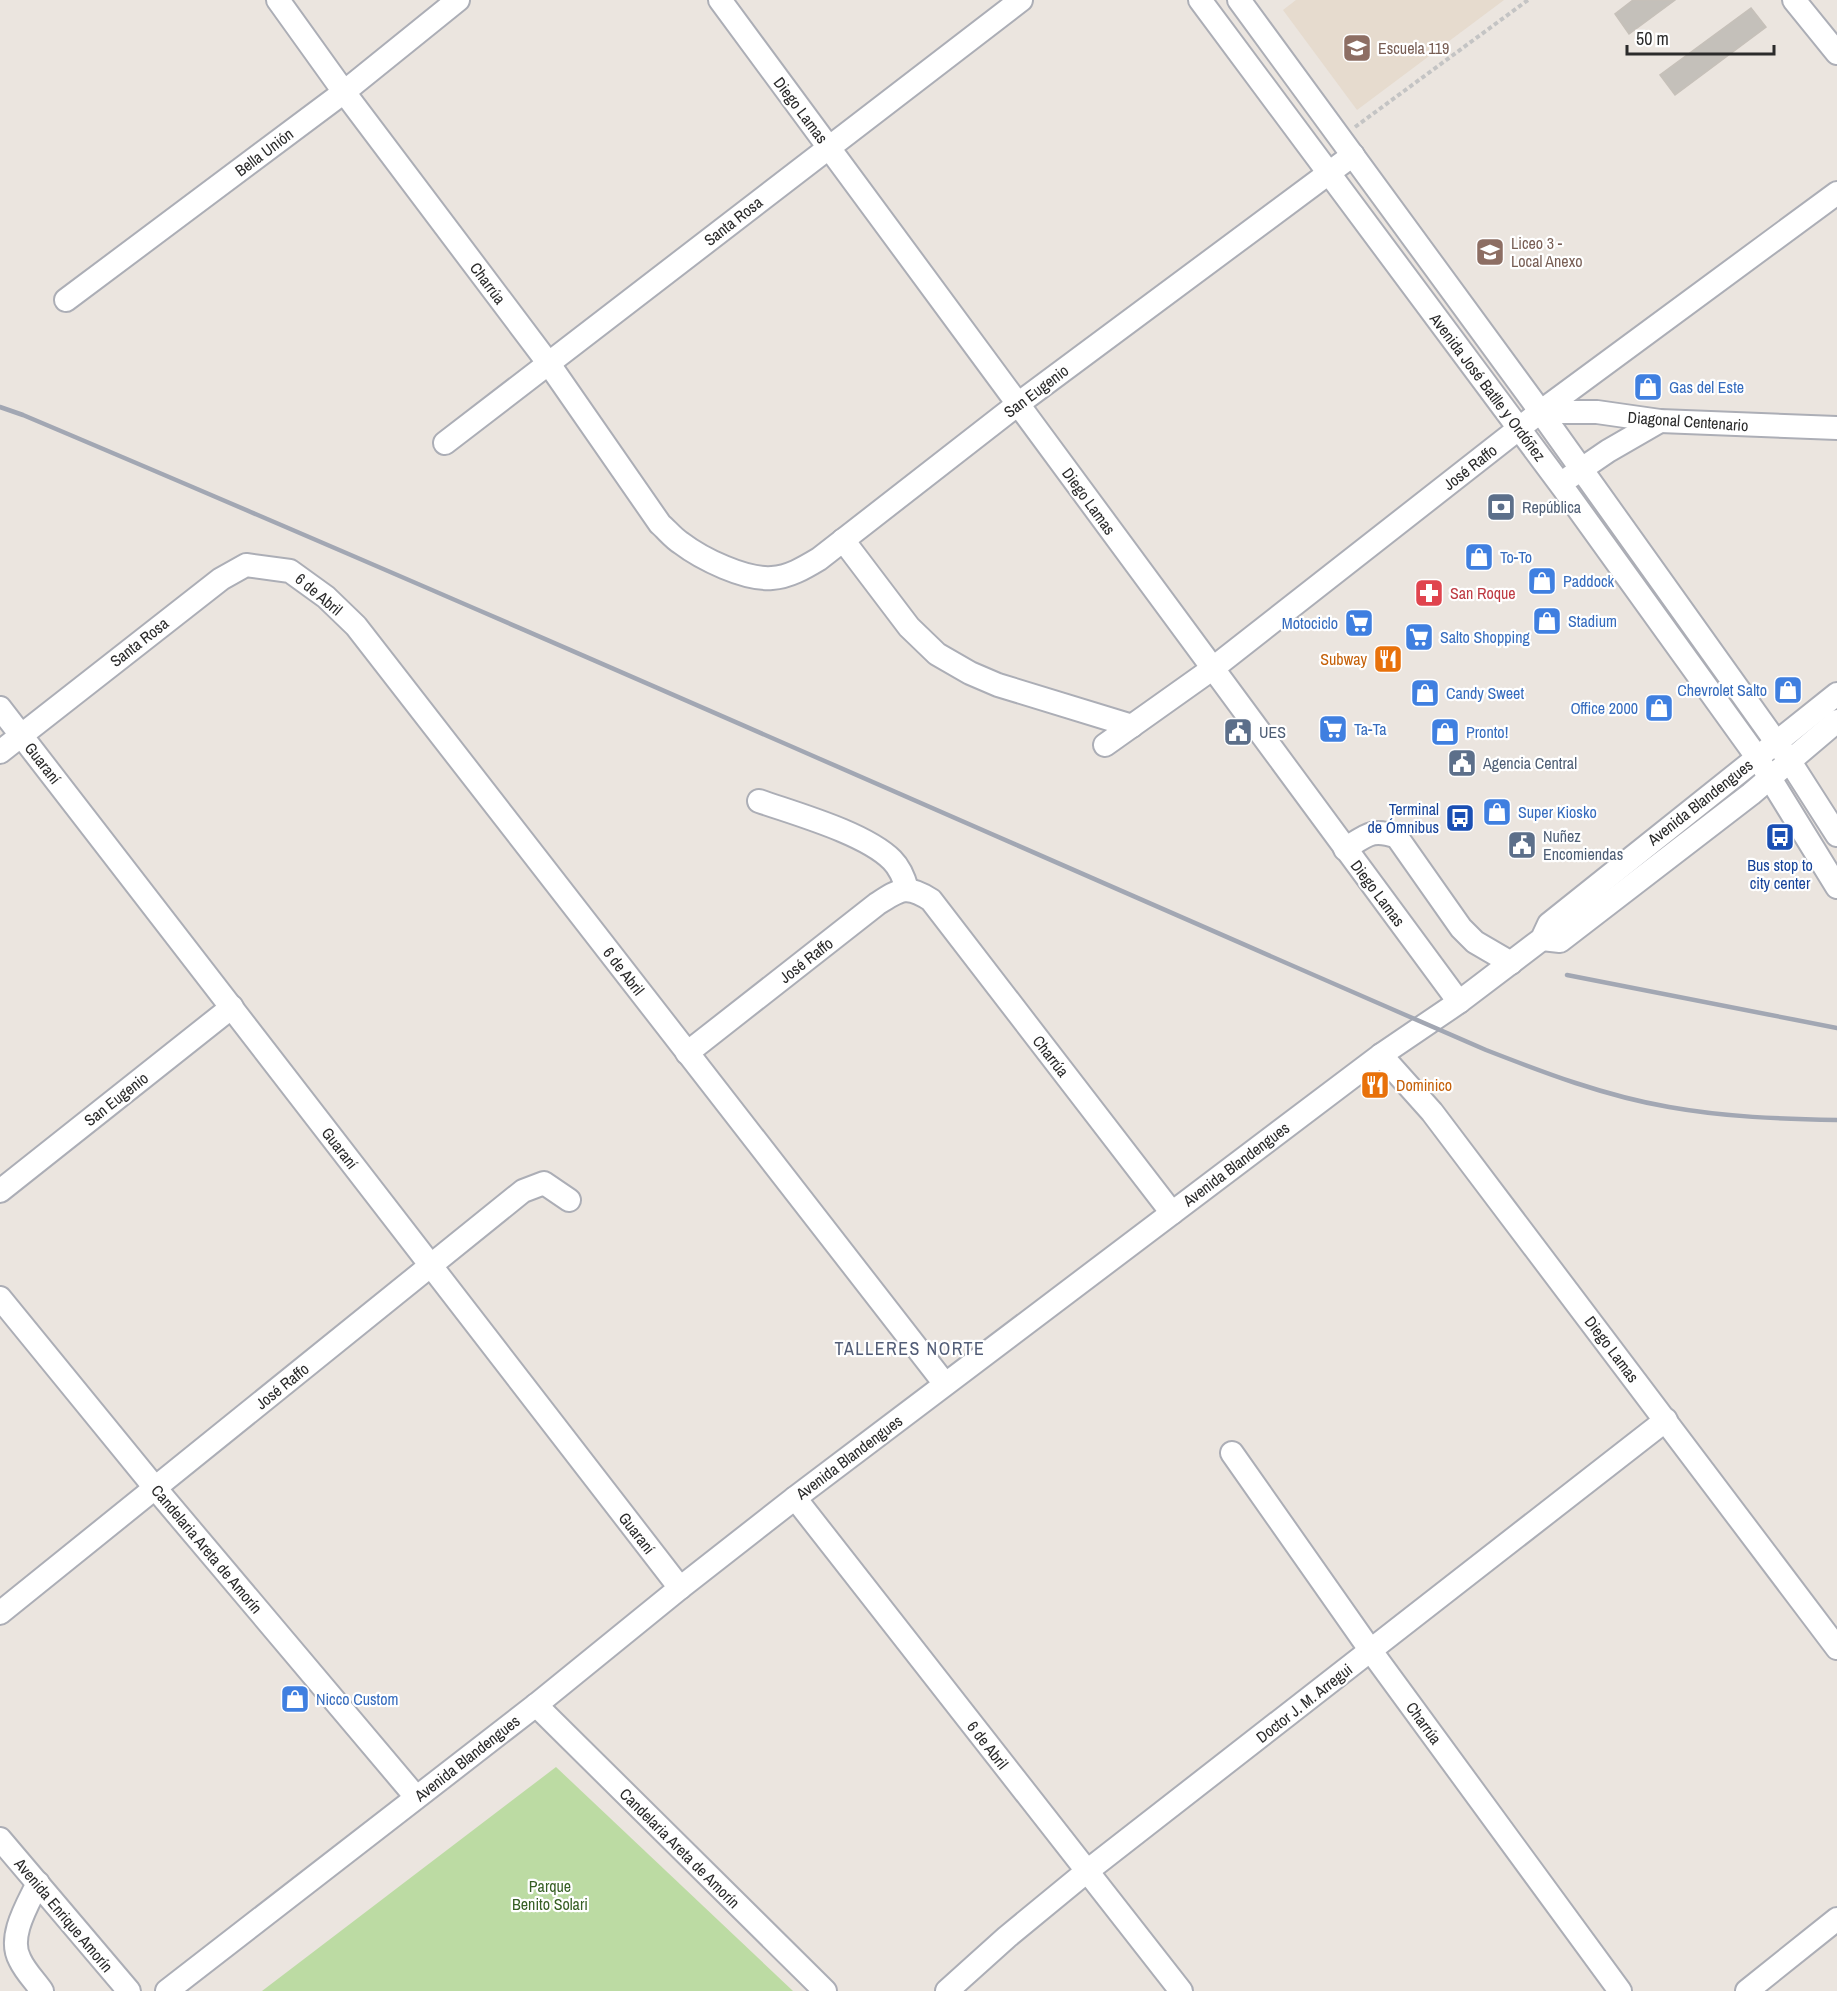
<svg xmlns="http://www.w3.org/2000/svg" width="1837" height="1991" viewBox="0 0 1837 1991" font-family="'Archivo Narrow',sans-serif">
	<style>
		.education { fill: #e6dbce }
		.green { fill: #bcdba3 }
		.building { fill: #c4c0ba; stroke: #c6c0b9; stroke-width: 1.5 }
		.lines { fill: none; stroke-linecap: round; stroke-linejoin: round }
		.minor-casing { stroke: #acaeb6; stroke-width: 26 }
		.path { stroke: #c4c4c4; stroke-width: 4; stroke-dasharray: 4.5 3; stroke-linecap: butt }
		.minor { stroke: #fff; stroke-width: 22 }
		.rail { stroke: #a2a7b3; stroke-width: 4.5 }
		.labels { text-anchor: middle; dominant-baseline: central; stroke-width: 4.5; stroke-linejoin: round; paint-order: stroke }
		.education-label { font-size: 16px; fill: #785e54; stroke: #fff; text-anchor: start }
		.street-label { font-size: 16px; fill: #2b2b2b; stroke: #fff }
		.shop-label { font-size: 16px; fill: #366cbe; stroke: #fff; text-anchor: start }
		.service-label { font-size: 16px; fill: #4e5e75; stroke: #fff; text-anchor: start }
		.health-label { font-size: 16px; fill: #be3a42; stroke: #fff; text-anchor: start }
		.food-label { font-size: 16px; fill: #c56008; stroke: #fff; text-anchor: end }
		.transit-label { font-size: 16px; fill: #164399; stroke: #fff; text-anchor: end }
		.park-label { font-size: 16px; fill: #365f24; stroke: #fff }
		.neighbourhood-label { font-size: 18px; letter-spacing: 1.5px; fill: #515c76; stroke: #fff }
	</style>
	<rect width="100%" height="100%" fill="#ebe5df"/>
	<polygon class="education" points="1296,0 1504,0 1357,110 1283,10"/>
	<polygon class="green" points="556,1767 793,1991 262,1991"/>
	<g class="building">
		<polygon points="1633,0 1675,0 1629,34 1615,14"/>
		<polygon points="1751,8 1766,27 1675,95 1660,75"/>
	</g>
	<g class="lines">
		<g class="minor-casing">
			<g id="minor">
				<path d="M278,0L344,92L549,364L660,524C667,530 673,538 681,543C702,559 745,580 772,578C789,577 804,568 819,559L1018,404L1353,155"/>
				<polyline points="720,0 1459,1002"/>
				<polyline points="1200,0 1564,489 1757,757 1837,887"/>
				<polyline points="1239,0 1532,400 1789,760 1837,835"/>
				<polyline points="1794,0 1837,53"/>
				<polyline points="66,300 344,92 458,0"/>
				<polyline points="1540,412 1597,412 1660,421 1837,428"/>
				<polyline points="445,443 1021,0"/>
				<polyline points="1570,477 1608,451 1660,421"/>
				<polyline points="843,540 909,627 937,654 970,673 998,685 1132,726"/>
				<polyline points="0,708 680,1588"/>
				<polyline points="1105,745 1212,669 1540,412 1837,193"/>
				<polyline points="0,752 221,579 246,565 290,571 326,597 356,626 945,1384"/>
				<path d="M759,801C796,814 865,833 892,860C900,868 904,878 907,889"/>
				<path d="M1345,849C1367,835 1372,828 1397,837L1461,928L1475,942L1511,963"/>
				<polyline points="1542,939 1560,941 1751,794 1837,721"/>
				<path d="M687,1053L877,904C900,889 907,884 931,900L1172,1213"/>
				<polyline points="1381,1055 1432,1112 1837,1648"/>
				<polyline points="0,1191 232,1007"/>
				<polyline points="0,1298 156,1489 416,1797"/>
				<polyline points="1232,1453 1371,1651 1620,1991"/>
				<polyline points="795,1498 1181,1991"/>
				<polyline points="0,1613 523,1191 544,1183 569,1200"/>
				<polyline points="536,1705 825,1991"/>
				<polyline points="0,1839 129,1991"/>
				<path d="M38,1883C28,1904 7,1937 20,1960C25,1971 35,1981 42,1991"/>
				<polyline points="167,1991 536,1705 680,1588 795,1498 1381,1055 1459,1002 1542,939 1549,924 1837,694"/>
				<polyline points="947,1991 1007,1937 1086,1872 1666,1420"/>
				<polyline points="1747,1991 1837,1919"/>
			</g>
		</g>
		<polyline class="path" points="1355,127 1528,0"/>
		<use href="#minor" class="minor"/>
		<g class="rail">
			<path d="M0,407L23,415C513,622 998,838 1486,1050C1545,1073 1605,1096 1669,1107C1725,1117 1780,1119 1837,1120"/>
			<polyline points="1567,975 1837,1028"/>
		</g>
	</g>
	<defs>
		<g id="school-square" transform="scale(1.5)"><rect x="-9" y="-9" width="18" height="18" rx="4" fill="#8d6e63" stroke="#fff"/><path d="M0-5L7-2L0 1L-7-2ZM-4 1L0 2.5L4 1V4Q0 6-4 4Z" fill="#fff"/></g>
		<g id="shop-square" transform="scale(1.5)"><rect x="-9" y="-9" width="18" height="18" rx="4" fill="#3f7fe0" stroke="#fff"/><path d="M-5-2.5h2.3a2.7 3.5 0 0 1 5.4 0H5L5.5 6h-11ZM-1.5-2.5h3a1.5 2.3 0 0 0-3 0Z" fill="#fff"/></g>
		<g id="bank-square" transform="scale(1.5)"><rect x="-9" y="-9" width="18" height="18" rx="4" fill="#5c6f8a" stroke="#fff"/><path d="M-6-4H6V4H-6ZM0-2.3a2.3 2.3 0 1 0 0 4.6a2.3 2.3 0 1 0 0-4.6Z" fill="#fff"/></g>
		<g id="pharmacy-square" transform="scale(1.5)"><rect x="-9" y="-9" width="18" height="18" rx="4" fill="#e0444e" stroke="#fff"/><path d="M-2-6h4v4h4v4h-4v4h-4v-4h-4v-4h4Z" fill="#fff"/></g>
		<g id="supermarket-square" transform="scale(1.5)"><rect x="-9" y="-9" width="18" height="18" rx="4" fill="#3f7fe0" stroke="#fff"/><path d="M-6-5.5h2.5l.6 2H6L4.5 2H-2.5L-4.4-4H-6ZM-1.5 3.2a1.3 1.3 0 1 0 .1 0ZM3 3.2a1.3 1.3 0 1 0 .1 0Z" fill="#fff"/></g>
		<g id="restaurant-square" transform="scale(1.5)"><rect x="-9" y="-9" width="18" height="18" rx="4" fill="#e8710a" stroke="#fff"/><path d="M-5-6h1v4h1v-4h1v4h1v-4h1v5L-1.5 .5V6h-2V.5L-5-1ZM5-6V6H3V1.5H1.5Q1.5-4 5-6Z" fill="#fff"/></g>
		<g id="civic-square" transform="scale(1.5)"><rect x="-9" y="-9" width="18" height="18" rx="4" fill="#5c6f8a" stroke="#fff"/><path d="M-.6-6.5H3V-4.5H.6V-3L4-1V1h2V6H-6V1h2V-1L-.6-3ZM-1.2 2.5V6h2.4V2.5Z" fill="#fff"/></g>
		<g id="bus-square" transform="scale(1.5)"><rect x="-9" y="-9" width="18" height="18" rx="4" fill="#1a4fb4" stroke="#fff"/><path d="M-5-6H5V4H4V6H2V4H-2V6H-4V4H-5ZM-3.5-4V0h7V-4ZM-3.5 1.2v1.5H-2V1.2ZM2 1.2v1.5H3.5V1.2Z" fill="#fff"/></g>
	</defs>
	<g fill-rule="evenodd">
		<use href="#school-square" x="1357" y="48"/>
		<use href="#school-square" x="1490" y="252"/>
		<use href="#shop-square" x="1648" y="387"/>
		<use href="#bank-square" x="1501" y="507"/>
		<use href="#shop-square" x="1479" y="557"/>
		<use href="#shop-square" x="1542" y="581"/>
		<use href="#pharmacy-square" x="1429" y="593"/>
		<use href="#shop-square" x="1547" y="621"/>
		<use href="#supermarket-square" x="1359" y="623"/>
		<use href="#supermarket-square" x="1419" y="637"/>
		<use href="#restaurant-square" x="1388" y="659"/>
		<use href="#shop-square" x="1788" y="690"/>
		<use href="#shop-square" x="1425" y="693"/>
		<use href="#shop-square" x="1659" y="708"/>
		<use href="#supermarket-square" x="1333" y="729"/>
		<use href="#civic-square" x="1238" y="732"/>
		<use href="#shop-square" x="1445" y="732"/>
		<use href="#civic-square" x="1462" y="763"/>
		<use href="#shop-square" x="1497" y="812"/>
		<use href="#bus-square" x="1460" y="818"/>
		<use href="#bus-square" x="1780" y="837"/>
		<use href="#civic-square" x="1522" y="845"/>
		<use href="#restaurant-square" x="1375" y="1085"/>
		<use href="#shop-square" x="295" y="1699"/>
	</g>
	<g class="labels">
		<g class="education-label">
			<text x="1378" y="48">Escuela 119</text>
			<text x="1511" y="243">Liceo 3 -<tspan x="1511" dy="18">Local Anexo</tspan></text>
		</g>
		<g class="street-label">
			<text transform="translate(801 110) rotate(53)">Diego Lamas</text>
			<text transform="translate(264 152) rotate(-37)">Bella Unión</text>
			<text transform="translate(733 221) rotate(-38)">Santa Rosa</text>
			<text transform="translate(488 283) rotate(53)">Charrúa</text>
			<text transform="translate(1488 387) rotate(53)">Avenida José Batlle y Ordóñez</text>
			<text transform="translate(1036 391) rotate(-37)">San Eugenio</text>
			<text transform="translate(1688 421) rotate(4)">Diagonal Centenario</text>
			<text transform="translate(1470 467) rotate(-38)">José Raffo</text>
			<text transform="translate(1089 501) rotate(54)">Diego Lamas</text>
			<text transform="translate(319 594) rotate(40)">6 de Abril</text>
			<text transform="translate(139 642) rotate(-38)">Santa Rosa</text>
			<text transform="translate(43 763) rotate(52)">Guaraní</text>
			<text transform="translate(1700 802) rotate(-38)">Avenida Blandengues</text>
			<text transform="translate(1378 893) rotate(53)">Diego Lamas</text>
			<text transform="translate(806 960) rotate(-38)">José Raffo</text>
			<text transform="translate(624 971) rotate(52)">6 de Abril</text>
			<text transform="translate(1051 1056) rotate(52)">Charrúa</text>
			<text transform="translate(116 1099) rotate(-38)">San Eugenio</text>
			<text transform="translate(340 1148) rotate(52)">Guaraní</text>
			<text transform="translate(1236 1164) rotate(-37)">Avenida Blandengues</text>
			<text transform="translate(1612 1349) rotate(53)">Diego Lamas</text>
			<text transform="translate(282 1386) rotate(-39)">José Raffo</text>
			<text transform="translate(849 1457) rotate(-37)">Avenida Blandengues</text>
			<text transform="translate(637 1533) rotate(52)">Guaraní</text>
			<text transform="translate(207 1549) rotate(50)">Candelaria Areta de Amorín</text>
			<text transform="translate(1304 1703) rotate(-38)">Doctor J. M. Arregui</text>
			<text transform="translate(1424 1723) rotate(54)">Charrúa</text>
			<text transform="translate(988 1745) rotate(52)">6 de Abril</text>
			<text transform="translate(467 1758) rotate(-38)">Avenida Blandengues</text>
			<text transform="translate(680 1848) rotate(45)">Candelaria Areta de Amorín</text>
			<text transform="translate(64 1915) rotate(50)">Avenida Enrique Amorín</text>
		</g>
		<g class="shop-label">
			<text x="1669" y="387">Gas del Este</text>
			<text x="1500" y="557">To-To</text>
			<text x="1563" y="581">Paddock</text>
			<text x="1568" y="621">Stadium</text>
			<text x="1338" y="623" text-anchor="end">Motociclo</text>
			<text x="1440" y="637">Salto Shopping</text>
			<text x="1767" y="690" text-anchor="end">Chevrolet Salto</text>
			<text x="1446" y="693">Candy Sweet</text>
			<text x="1638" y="708" text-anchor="end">Office 2000</text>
			<text x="1354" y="729">Ta-Ta</text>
			<text x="1466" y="732">Pronto!</text>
			<text x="1518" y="812">Super Kiosko</text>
			<text x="316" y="1699">Nicco Custom</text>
		</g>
		<g class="service-label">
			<text x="1522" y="507">República</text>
			<text x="1259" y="732">UES</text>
			<text x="1483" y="763">Agencia Central</text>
			<text x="1543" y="836">Nuñez<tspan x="1543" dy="18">Encomiendas</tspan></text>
		</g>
		<g class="health-label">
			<text x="1450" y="593">San Roque</text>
		</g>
		<g class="food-label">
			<text x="1367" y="659">Subway</text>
			<text x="1396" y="1085" text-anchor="start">Dominico</text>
		</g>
		<g class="transit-label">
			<text x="1439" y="809">Terminal<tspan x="1439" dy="18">de Ómnibus</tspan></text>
			<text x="1780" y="865" text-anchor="middle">Bus stop to<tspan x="1780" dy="18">city center</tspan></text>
		</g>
		<g class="park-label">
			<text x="550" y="1886">Parque<tspan x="550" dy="18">Benito Solari</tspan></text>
		</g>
		<g class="neighbourhood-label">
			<text x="910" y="1348">TALLERES NORTE</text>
		</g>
	</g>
	<path d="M1627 45v9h147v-9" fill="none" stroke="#2b2b2b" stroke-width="3"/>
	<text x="1636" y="45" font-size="18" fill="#2b2b2b" stroke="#ffffff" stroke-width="4.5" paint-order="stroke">50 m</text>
</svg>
